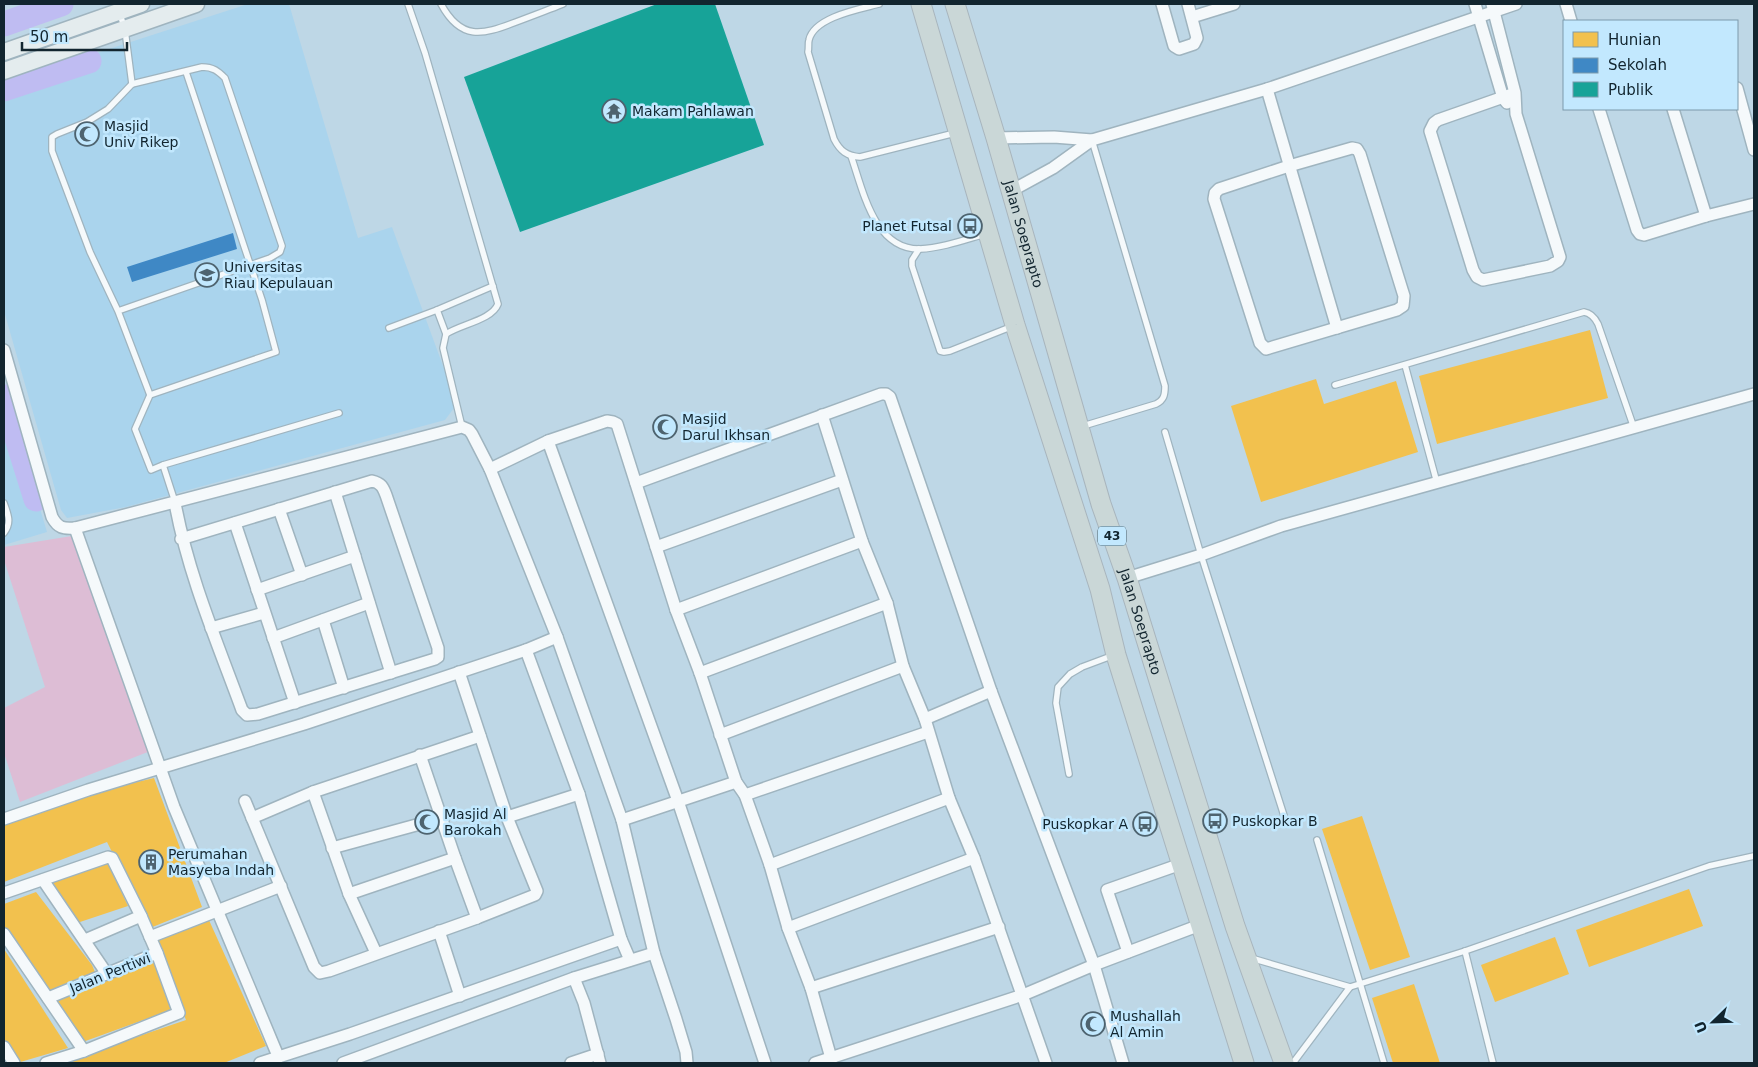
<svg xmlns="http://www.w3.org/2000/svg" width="1758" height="1067" viewBox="0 0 1758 1067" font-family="'DejaVu Sans',sans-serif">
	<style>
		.built { fill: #aad4ed }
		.green { fill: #ddbdd5 }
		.homes { fill: #f2c14e }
		.schools { fill: #3f88c5 }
		.public { fill: #17a398 }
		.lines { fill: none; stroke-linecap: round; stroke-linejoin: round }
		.river { stroke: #bfbcf2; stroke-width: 25 }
		.service-casing { stroke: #9fb4bf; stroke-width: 8 }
		.minor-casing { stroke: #9fb4bf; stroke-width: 14 }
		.secondary-casing { stroke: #9fb4bf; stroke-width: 19 }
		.trunk-casing { stroke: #a8b5bd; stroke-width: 21 }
		.service { stroke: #f5f9fb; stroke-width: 5.5 }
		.minor { stroke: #f5f9fb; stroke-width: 11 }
		.secondary { stroke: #e4ecee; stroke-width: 16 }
		.trunk { stroke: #cad7d7; stroke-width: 19 }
		.labels { text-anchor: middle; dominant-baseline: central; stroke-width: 5; stroke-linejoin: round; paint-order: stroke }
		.shield { fill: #c2e8fe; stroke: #47606d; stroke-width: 1 }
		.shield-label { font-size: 12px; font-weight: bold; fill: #12252f }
		.poi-label { font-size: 14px; fill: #12252f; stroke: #c2e8fe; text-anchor: start }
		.street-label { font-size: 14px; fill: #12252f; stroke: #c2e8fe }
	</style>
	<rect width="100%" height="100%" fill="#bed7e6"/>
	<g class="built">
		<polygon points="248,4 289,4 358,238 392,227 457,404 445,420 126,507 67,518 61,510 4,311 4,83"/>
		<polygon points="4,388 47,532 4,545"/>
	</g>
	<polygon class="green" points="78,535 158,748 20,802 4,753 4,708 45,687 4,560 4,547"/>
	<g class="homes">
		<polygon points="1590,330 1608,398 1437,444 1419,376"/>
		<polygon points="1316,379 1324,404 1396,381 1418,452 1261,502 1231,406"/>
		<polygon points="154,778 202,907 150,928 107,842 4,882 4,824 90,793"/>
		<polygon points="1362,816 1410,957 1370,970 1322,829"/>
		<polygon points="107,860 128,906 74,924 52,882"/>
		<polygon points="1689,889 1703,926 1589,967 1576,930"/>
		<polygon points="36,892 92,965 95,972 49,991 4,929 4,904"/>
		<polygon points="208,918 266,1046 224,1063 60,1063 186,1020 155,941"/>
		<polygon points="1555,937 1569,974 1495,1002 1481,965"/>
		<polygon points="4,949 68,1048 17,1063 4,1043"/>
		<polygon points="153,958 171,1010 80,1043 51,999"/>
		<polygon points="1414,984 1440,1063 1393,1063 1372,998"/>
	</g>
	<polygon class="schools" points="233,233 237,249 132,282 127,267"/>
	<polygon class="public" points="657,4 715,4 764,145 520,232 464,77"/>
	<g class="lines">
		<g class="river">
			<polyline points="4,24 61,4"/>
			<polyline points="4,89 89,61"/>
			<polyline points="4,397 36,499"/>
		</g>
		<g class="service-casing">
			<g id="service">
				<path d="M408,4L425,53L498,304C492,320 461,324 446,334L443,348L462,427"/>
				<path d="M441,4C461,41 482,35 516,22C532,16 548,10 563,4"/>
				<path d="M879,4C860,9 814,17 809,40C808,43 809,48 808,52L834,139C840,151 847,156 860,157L955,133"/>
				<polyline points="120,14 125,30 132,84"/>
				<path d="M851,156C863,190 874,250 920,249C942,248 964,240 985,234"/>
				<polyline points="919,249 912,260 912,266 940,351 944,352 950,351 1013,326"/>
				<path d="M118,311L270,258L280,252L282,246L225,78C218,71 213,67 202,67L132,84L108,109L87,122L57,134L52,137V151L90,252L118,311L150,395"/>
				<polyline points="389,328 437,310"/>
				<polyline points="446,334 437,310 493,286"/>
				<polyline points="1405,365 1437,483"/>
				<path d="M1335,385L1584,312C1591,313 1595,318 1598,324L1634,428"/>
				<path d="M1083,426L1156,404C1164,400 1165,395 1165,386L1092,140"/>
				<polyline points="1165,432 1201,555 1286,822"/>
				<polyline points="163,465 151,470 135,429 150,395 276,352 262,300 186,72"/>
				<polyline points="175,502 163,465 339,413"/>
				<path d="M4,503C8,515 12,522 4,533"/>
				<polyline points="1069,774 1056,703 1058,687 1070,674 1082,667 1114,655"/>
				<polyline points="1317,840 1384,1063"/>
				<polyline points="1465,951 1493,1063"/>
				<polyline points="1251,958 1350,987 1293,1063"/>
				<polyline points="1350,987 1465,951 1709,866 1754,856"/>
			</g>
		</g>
		<g class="minor-casing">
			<g id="minor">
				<polyline points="1162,4 1174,46 1179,49 1194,44 1197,38 1188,4"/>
				<polyline points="1475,4 1503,98 1507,103"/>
				<polyline points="1492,4 1515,93 1516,114 1560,257 1558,261 1550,266 1483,280 1477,277 1473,270 1430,131 1434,123 1438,120 1515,93"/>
				<polyline points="1566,4 1571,21"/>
				<polyline points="1192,17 1234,4"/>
				<polyline points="1737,88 1754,150"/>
				<polyline points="1267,89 1337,328"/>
				<polyline points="1599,109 1637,230 1640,234 1644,235 1706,216 1754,204"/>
				<polyline points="1673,109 1706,216"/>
				<polyline points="996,138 1054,137 1092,140"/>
				<polygon points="1352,148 1357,149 1360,154 1404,296 1403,306 1397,310 1266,349 1260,343 1214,199 1215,193 1219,189 1289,166"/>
				<polyline points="1011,191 1053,168 1092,140 1267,89 1516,4"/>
				<path d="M4,350L52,517C58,528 63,529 75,528L462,427L469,430L472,434L490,469L557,637L622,820L654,953L676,1019L686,1052L687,1063"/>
				<polyline points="822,415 862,541 887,603 903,666 925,719 949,798 974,858 1046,1063"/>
				<polyline points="548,441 678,801 765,1063"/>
				<polyline points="490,469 548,441 607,421 613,422 617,424 676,610 700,673 736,782 745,795 770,865 788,928 811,988 831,1058 831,1063"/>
				<polyline points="636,483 881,394 886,394 890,397 991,691 1094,965 1123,1063"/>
				<polyline points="335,492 391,673"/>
				<path d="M175,503C188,574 217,642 242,710L247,715L258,714L435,659L438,657V648L386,495C383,487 381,483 372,481L181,539"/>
				<polyline points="279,509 302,575"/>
				<polyline points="235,523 295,703"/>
				<polyline points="75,528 174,807 278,1056 275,1063"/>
				<polyline points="656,547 842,480"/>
				<polyline points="1127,578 1201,555 1281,526 1754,394"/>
				<polyline points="257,590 355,556"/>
				<polyline points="676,610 862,541"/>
				<polyline points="323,620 344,688"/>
				<polyline points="211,628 264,613"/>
				<polyline points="273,638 369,603"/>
				<polyline points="526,650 579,794 621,939 630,960"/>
				<polyline points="700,673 887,603"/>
				<polyline points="925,719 991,691"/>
				<polyline points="720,735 903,666"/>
				<polyline points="420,755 455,858 477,918"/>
				<polyline points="313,792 349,894 376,953"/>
				<polyline points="745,795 928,732"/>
				<polyline points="245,801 314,967 320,973 329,971 477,918 535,895 537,891 507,817 459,672"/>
				<polyline points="507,817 579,794"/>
				<polyline points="252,818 313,792 480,736"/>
				<polyline points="4,819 88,790 304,724 526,650 557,637"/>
				<polyline points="622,820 736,782"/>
				<polyline points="332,848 442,818"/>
				<polyline points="770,865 949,798"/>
				<polyline points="43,880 107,974"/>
				<polyline points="4,893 108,857 112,858 141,916 85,940"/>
				<polyline points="349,894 455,858"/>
				<polyline points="141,916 157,953"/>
				<polyline points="788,928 974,858"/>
				<polyline points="439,931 460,996"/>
				<polyline points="4,934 84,1051"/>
				<polyline points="150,937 281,886"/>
				<polyline points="1128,952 1107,890 1181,864"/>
				<polyline points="574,978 584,1003 600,1063"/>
				<polyline points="811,988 999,927"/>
				<polyline points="4,1047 14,1063"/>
				<polyline points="46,1063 84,1051 179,1013 157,953 48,998"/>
				<polyline points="260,1063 350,1034 621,939"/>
				<polyline points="343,1063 574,978 654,953"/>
				<polyline points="571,1063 598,1054"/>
				<polyline points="815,1063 1023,995 1094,965 1200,925"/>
			</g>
		</g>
		<g class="secondary-casing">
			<g id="secondary">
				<polyline points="4,52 141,4"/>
				<polyline points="4,71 196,4"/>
			</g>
		</g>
		<g class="trunk-casing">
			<g id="trunk">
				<polyline points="921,4 1015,325 1100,589 1116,655 1244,1063"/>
				<path id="s1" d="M955,4L996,138L1101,504L1127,578L1235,926L1284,1063"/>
			</g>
		</g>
		<use href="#service" class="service"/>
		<use href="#minor" class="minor"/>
		<use href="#secondary" class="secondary"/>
		<use href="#trunk" class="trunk"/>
	</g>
	<defs>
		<g id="temple-ring" transform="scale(1.25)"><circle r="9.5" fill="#c2e8fe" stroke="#4e636f" stroke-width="1.5"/><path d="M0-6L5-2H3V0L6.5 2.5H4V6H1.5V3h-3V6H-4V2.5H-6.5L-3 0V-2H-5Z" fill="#4e636f"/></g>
		<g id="mosque-ring" transform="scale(1.25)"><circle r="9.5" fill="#c2e8fe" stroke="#4e636f" stroke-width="1.5"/><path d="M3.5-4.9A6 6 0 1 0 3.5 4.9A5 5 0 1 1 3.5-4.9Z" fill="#4e636f"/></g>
		<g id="bus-ring" transform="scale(1.25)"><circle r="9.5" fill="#c2e8fe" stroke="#4e636f" stroke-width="1.5"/><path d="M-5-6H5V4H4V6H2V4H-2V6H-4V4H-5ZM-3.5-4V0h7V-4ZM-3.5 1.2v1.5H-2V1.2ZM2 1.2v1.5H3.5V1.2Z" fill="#4e636f"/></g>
		<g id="university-ring" transform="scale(1.25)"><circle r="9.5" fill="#c2e8fe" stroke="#4e636f" stroke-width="1.5"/><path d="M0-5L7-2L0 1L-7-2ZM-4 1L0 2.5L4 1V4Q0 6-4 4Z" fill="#4e636f"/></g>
		<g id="building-ring" transform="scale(1.25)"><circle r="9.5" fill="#c2e8fe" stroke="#4e636f" stroke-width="1.5"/><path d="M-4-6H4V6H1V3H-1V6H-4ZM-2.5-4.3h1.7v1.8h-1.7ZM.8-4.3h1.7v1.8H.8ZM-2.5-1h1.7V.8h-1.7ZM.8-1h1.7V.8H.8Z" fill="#4e636f"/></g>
	</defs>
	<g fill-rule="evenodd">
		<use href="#temple-ring" x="614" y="111"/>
		<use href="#mosque-ring" x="87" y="134"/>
		<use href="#bus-ring" x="970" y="226"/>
		<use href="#university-ring" x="207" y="275"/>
		<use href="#mosque-ring" x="665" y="427"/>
		<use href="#bus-ring" x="1215" y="821"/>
		<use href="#mosque-ring" x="427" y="822"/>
		<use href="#bus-ring" x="1145" y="824"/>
		<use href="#building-ring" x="151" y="862"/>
		<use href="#mosque-ring" x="1093" y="1024"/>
	</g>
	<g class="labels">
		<rect class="shield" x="1098" y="526.5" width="28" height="19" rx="4"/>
		<g class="shield-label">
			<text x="1112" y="536">43</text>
		</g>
		<g class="poi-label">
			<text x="632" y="111">Makam Pahlawan</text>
			<text x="104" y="126">Masjid<tspan x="104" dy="16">Univ Rikep</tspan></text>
			<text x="952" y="226" text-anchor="end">Planet Futsal</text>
			<text x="224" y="267">Universitas<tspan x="224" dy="16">Riau Kepulauan</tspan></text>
			<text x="682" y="419">Masjid<tspan x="682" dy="16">Darul Ikhsan</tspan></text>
			<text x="444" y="814">Masjid Al<tspan x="444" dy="16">Barokah</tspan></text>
			<text x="1232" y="821">Puskopkar B</text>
			<text x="1128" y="824" text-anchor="end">Puskopkar A</text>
			<text x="168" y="854">Perumahan<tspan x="168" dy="16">Masyeba Indah</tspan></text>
			<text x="1110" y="1016">Mushallah<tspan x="1110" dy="16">Al Amin</tspan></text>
		</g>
		<g class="street-label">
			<text stroke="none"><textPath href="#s1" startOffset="240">Jalan Soeprapto</textPath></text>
			<text stroke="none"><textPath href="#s1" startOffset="645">Jalan Soeprapto</textPath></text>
			<text transform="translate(110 973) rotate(-22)">Jalan Pertiwi</text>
		</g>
	</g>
	<rect width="1758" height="1067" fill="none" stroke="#12252f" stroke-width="10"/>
	<rect x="1563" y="20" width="175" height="90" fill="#c2e8fe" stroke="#7c9aab"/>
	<rect x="1573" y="32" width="25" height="15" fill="#f2c14e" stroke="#7c9aab"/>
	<text x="1608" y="45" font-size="15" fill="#12252f">Hunian</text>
	<rect x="1573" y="58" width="25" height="15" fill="#3f88c5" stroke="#7c9aab"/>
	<text x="1608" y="70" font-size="15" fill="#12252f">Sekolah</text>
	<rect x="1573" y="82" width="25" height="15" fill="#17a398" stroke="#7c9aab"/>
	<text x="1608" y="95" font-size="15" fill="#12252f">Publik</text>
	<g transform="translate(1713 1022) rotate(247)" stroke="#c2e8fe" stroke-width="4" paint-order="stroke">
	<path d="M0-4L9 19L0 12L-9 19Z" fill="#12252f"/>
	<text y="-8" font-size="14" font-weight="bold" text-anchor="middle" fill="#12252f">U</text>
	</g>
	<path d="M22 42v8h105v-8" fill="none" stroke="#12252f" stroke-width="2.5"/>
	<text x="30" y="42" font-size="15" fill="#12252f" stroke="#c2e8fe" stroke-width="4" paint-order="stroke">50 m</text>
</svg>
